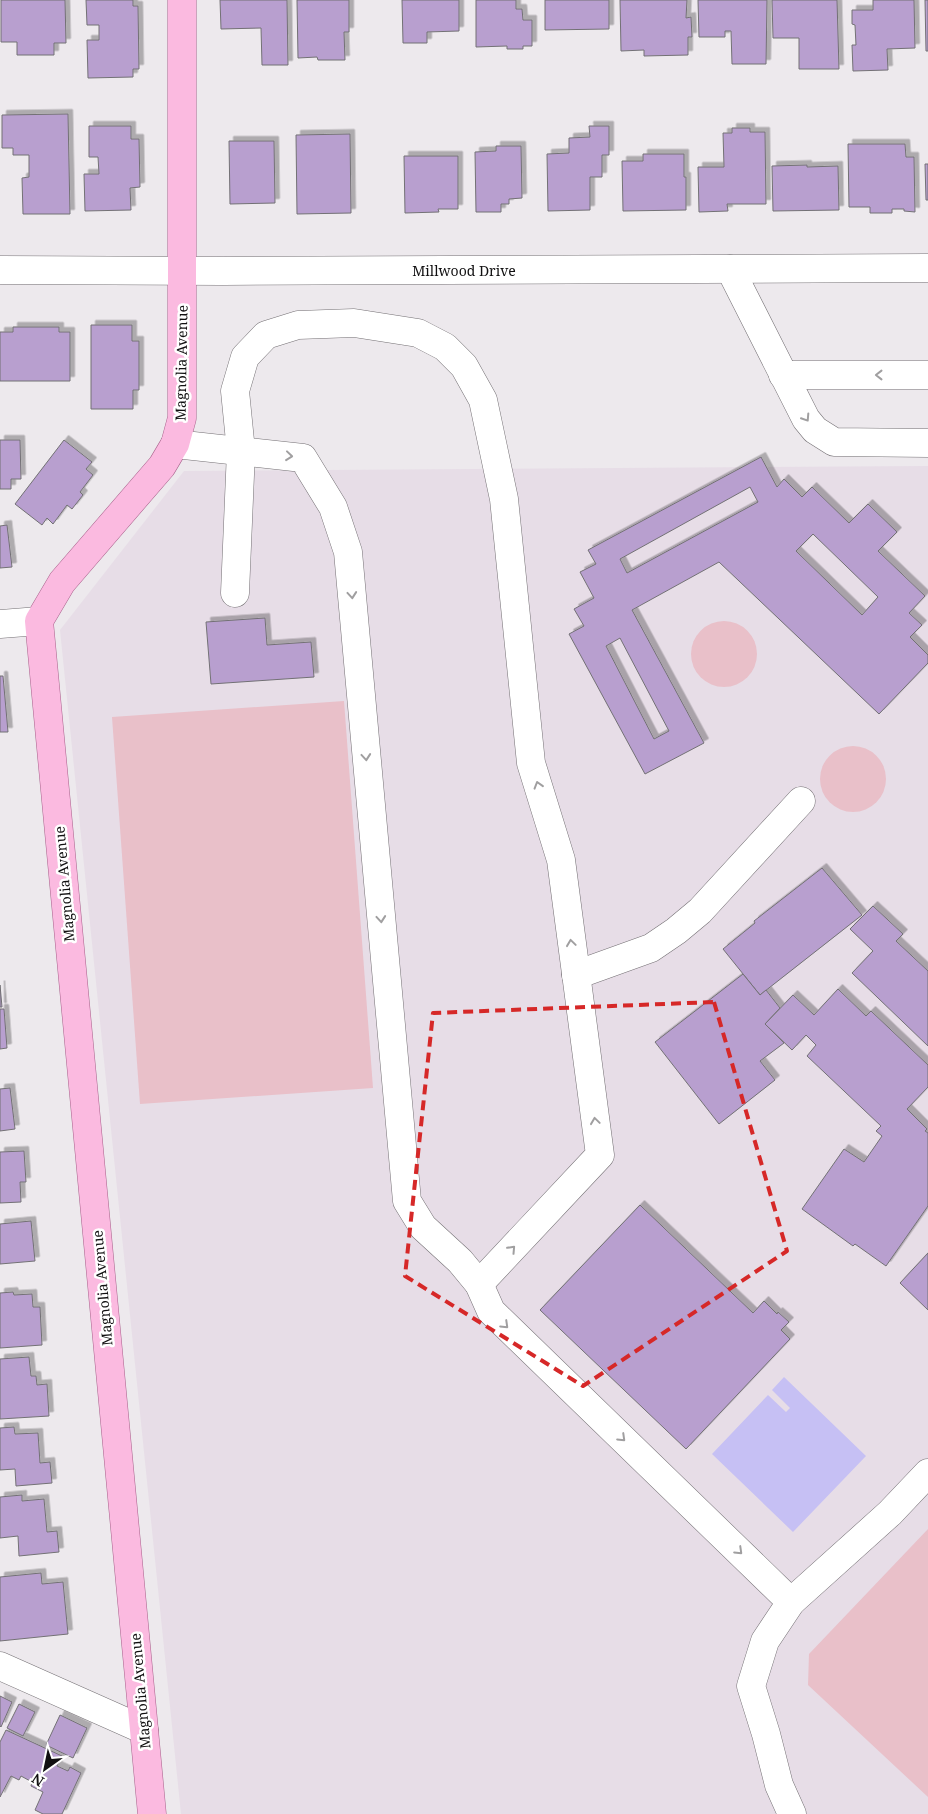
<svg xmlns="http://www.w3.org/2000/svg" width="928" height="1814" viewBox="0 0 928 1814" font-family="'Noto Serif',serif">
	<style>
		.built { fill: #e7dde7 }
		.green { fill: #e9c0c9 }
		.water { fill: #c6c0f4 }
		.building { fill: #b89fcf; stroke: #737175; fill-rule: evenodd; filter: url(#shadow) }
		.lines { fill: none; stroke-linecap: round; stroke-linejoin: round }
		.minor-casing { stroke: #747074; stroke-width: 29 }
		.major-casing { stroke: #a8618b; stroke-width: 29 }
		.minor { stroke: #fff; stroke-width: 28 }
		.major { stroke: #fbbae0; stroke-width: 28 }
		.oneway { stroke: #a09fa0 }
		.marked { fill: none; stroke: #d62828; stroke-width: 4; stroke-dasharray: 10 6; stroke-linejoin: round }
		.labels { text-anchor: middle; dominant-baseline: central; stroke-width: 5; stroke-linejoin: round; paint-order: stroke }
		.street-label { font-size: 14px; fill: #111011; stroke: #fff }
	</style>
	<defs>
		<filter id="shadow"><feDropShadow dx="4.5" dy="-4.5" stdDeviation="0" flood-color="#0004"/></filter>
	</defs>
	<rect width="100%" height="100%" fill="#ede9ed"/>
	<polygon class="built" points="928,466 928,1814 181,1814 60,630 184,471"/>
	<g class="green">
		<circle cx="724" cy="654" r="33"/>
		<polygon points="344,701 373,1088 140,1104 112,717"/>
		<circle cx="853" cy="779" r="33"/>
		<polygon points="928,1529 928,1797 808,1685 809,1654"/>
	</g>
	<polygon class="water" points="784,1377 866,1456 793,1532 712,1454 768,1395 786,1412 790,1408 772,1390"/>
	<g class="building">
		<polygon points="1,0 65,0 66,43 54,43 54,55 17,55 17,42 1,42"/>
		<polygon points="86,0 133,0 133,6 138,6 139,69 133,69 133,77 88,78 87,40 99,40 99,25 87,25"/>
		<polygon points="220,0 287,0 288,65 262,65 261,28 221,29"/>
		<polygon points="297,0 349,0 349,32 344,32 345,60 318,60 317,57 298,58"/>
		<polygon points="402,0 459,0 459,31 427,32 427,43 403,43"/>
		<polygon points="476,0 516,0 516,9 522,9 523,20 532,20 532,46 523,46 523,49 507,49 507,46 476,47"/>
		<polygon points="545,0 609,0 609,29 545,30"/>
		<polygon points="620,0 687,0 686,18 691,17 692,37 688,37 688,55 644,56 644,50 621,51"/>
		<polygon points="698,0 767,0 766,64 732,64 731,31 725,31 725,37 699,37"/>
		<polygon points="772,0 837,0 839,69 799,69 799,38 773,38"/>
		<polygon points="873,0 914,0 915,48 887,49 888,70 853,71 852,45 856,45 855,25 852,24 852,10 873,10"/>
		<polygon points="925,0 928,0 928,51 926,51"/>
		<polygon points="68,114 70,214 23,214 22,178 29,177 29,155 13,155 13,148 2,148 2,115"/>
		<polygon points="89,126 131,126 131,139 139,139 140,187 130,188 131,210 85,211 84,174 99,174 98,157 89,157"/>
		<polygon points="589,126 609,126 609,155 602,155 602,177 590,177 590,210 548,211 547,154 569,153 569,138 590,137"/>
		<polygon points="732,128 750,128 750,132 765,132 766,204 727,204 728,211 699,212 698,167 724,167 723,133 732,133"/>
		<polygon points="350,134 351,213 297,214 296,135"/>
		<polygon points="229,141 274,141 275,203 230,204"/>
		<polygon points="848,144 905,144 906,157 914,157 915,212 904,211 904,209 892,209 892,213 870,213 870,207 849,207"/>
		<polygon points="496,146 521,146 522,198 509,199 509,204 501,204 501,212 476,212 475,152 496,151"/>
		<polygon points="643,154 684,154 684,177 686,177 686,210 623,211 622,161 643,161"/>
		<polygon points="404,156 458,156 458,209 438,209 439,212 405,213"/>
		<polygon points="925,164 928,164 928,200 926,200"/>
		<polygon points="807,165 807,167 838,166 839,210 773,211 772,166"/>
		<polygon points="91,325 132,325 132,341 139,341 139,390 133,390 133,409 91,409"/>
		<polygon points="13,327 59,327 59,332 70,332 70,381 0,381 0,332 13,332"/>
		<polygon points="0,440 20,440 21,479 11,479 11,489 0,489"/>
		<polygon points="64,440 92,462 86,469 93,475 80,492 83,495 72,509 67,505 53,524 47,518 42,525 15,504"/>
		<path d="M761,457L777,487L784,479L802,497L812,487L849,523L868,504L897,532L878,551L925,596L909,613L922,625L910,637L928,655V663L879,714L719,562L632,610L704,743L645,774L569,634L584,626L574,609L594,598L580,572L596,564L588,550ZM750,487L758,502L627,573L620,559ZM813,534L878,597L862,615L796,551ZM620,638L669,731L654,739L606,646Z"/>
		<polygon points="7,525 12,567 0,568 0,526"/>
		<polygon points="265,618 267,645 311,642 314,677 211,684 206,622"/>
		<polygon points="0,676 3,676 8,732 0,732"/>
		<polygon points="822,868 862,915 760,995 723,949 755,923 754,921"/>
		<polygon points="873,906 903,934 896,941 928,971 928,1046 852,973 873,951 850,929"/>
		<polygon points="743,974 760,995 766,990 780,1008 765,1024 784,1043 760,1061 775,1080 719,1124 655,1042"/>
		<polygon points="0,985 2,1007 0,1007"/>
		<polygon points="838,989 866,1016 871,1011 928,1065 928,1087 907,1109 927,1129 925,1131 928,1133 928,1206 886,1266 855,1244 853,1246 802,1209 844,1149 864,1162 882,1136 876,1131 881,1126 807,1056 816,1045 806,1035 792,1050 765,1024 793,995 814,1015"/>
		<polygon points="0,1009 4,1009 7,1048 0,1049"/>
		<polygon points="10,1088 15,1129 0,1131 0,1089"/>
		<polygon points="24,1151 26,1182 20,1182 21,1202 0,1203 0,1152"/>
		<polygon points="640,1205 753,1313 764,1301 777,1314 778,1312 789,1322 781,1330 790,1339 686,1449 540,1310"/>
		<polygon points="31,1221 35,1261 0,1264 0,1224"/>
		<polygon points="928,1253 928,1310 900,1283"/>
		<polygon points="13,1292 14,1295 32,1294 33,1307 40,1307 42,1345 0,1348 0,1293"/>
		<polygon points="29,1357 31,1376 36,1376 37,1385 47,1384 49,1416 0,1419 0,1359"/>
		<polygon points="14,1427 15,1434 38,1433 40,1463 50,1462 52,1483 16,1486 15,1469 0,1470 0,1428"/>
		<polygon points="22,1495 22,1501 44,1499 47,1532 57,1531 59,1552 19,1556 18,1536 0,1538 0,1497"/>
		<polygon points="41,1573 42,1584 63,1582 68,1634 0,1641 0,1577"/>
		<polygon points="0,1696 12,1702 1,1727 0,1726"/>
		<polygon points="19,1704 35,1712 23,1736 7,1728"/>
		<polygon points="60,1715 87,1728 73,1758 46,1745"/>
		<polygon points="6,1730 62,1756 57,1766 68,1771 70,1767 81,1773 62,1814 43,1814 35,1810 43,1792 31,1786 32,1782 21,1776 19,1780 11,1776 0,1797 0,1742"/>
	</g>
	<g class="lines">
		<g class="minor-casing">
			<g id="minor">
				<polyline points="730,269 806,419 815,430 834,442 928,443"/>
				<polyline points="0,270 223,271 928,268"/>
				<polyline points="783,375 928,375"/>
				<polyline points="175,444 303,458 333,507 348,552 407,1201 423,1227 460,1261 479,1284 491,1311 791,1602"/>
				<polyline points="235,593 241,451 235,391 245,357 266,335 298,325 354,323 418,333 445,347 464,366 483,400 504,499 531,763 561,860 600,1155 479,1284"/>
				<polyline points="0,624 39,621"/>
				<polyline points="576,975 651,948 676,931 700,911 801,801"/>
				<polyline points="0,1666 144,1730"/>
				<polyline points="792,1814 779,1785 766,1734 751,1686 765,1641 791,1602 890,1513 928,1473"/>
			</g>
		</g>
		<g class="major-casing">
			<polyline id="major" points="152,1814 39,621 62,582 162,466 175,444 182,418 182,0"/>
		</g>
		<use href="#minor" class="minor"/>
		<use href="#major" class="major"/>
	</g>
	<defs><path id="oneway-chevron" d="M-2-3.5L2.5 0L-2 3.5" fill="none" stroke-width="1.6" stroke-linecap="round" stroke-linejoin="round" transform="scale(1.25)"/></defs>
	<g class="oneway">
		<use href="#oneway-chevron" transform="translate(879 375) rotate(180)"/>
		<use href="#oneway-chevron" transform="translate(806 418) rotate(57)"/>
		<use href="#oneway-chevron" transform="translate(289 456) rotate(6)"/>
		<use href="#oneway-chevron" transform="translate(352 595) rotate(85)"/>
		<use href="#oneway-chevron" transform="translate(366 757) rotate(85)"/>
		<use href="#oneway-chevron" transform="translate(538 785) rotate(-107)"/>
		<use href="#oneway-chevron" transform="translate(381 919) rotate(85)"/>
		<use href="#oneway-chevron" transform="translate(571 943) rotate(-98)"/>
		<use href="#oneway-chevron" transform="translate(595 1121) rotate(-98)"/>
		<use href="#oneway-chevron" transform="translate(512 1249) rotate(-47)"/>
		<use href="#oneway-chevron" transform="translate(505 1325) rotate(44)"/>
		<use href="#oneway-chevron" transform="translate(622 1438) rotate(44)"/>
		<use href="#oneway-chevron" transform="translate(739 1551) rotate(44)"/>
	</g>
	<path class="marked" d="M714,1002L787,1251L583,1386L405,1276L433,1013Z"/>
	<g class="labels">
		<g class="street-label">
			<text x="464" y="270">Millwood Drive</text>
			<text transform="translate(181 363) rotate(-89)">Magnolia Avenue</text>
			<text transform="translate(64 884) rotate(-95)">Magnolia Avenue</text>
			<text transform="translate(102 1288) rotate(-95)">Magnolia Avenue</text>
			<text transform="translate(140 1691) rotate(-95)">Magnolia Avenue</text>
		</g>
	</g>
	<g transform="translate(45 1769) rotate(213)" stroke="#ffffff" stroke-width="4" paint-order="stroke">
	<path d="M0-4L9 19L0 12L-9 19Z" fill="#111011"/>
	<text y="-8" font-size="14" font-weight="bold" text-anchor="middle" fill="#111011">N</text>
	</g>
</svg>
